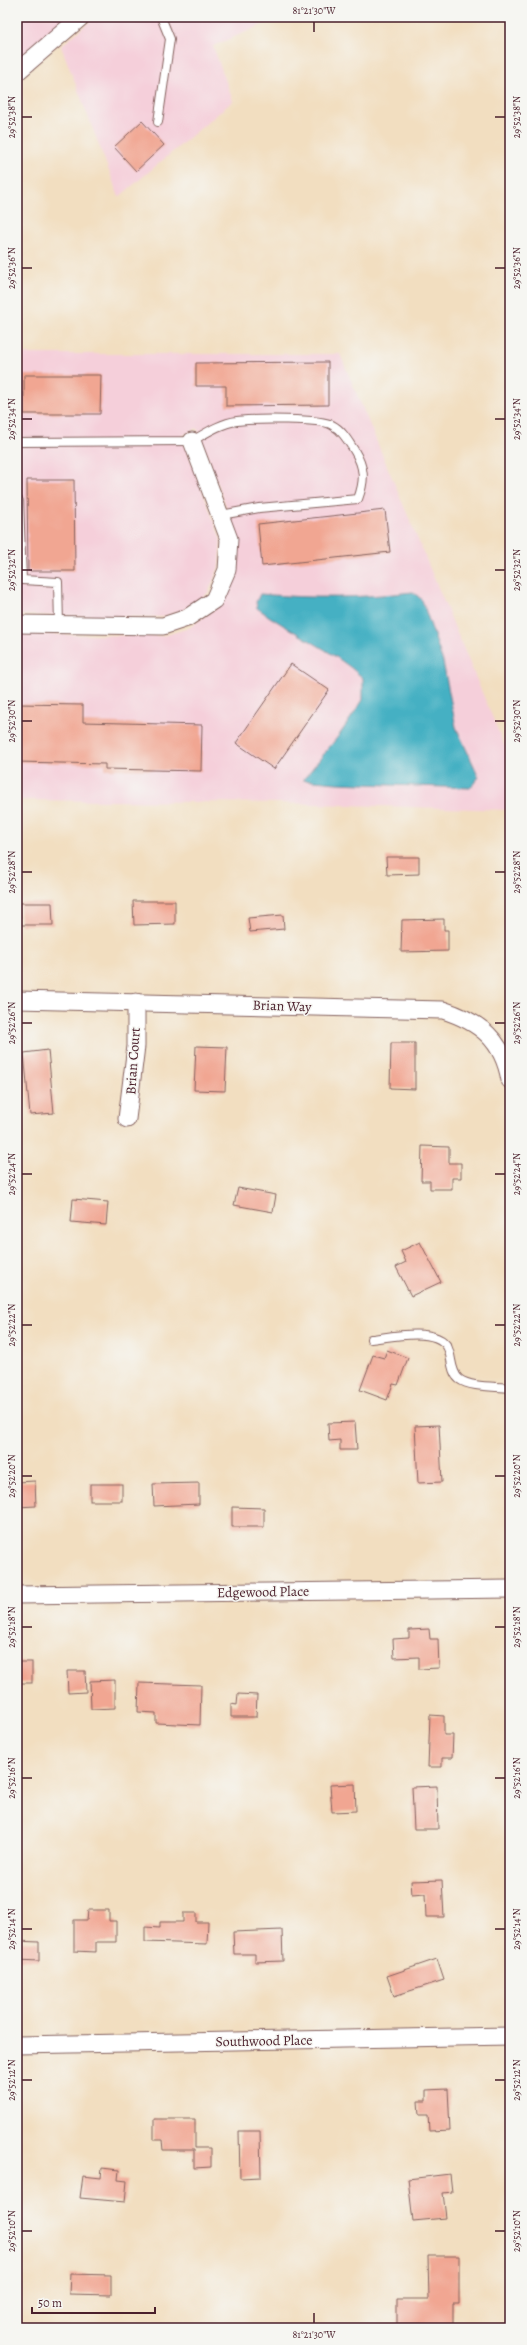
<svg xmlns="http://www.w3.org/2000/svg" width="527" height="2345" viewBox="0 0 527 2345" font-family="Alegreya,serif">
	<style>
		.built { fill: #f5cfda; fill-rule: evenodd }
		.water { fill: #45b0c3; stroke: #486877 }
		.building { fill: #f1a692 }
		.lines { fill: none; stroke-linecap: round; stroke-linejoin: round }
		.lane-casing { stroke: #85625f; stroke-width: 10 }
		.street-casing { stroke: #85625f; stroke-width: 19 }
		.lane { stroke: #fff; stroke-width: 8 }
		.street { stroke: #fff; stroke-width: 17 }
		.ticks { fill: none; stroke: #4a1f2b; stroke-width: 1.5 }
		.labels { text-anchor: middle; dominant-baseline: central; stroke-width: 3; stroke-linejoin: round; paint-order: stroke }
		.street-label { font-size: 14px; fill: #4a1f2b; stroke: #f6f6f2 }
		.neatline { fill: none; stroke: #4a1f2b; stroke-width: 1.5 }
		.ticks-label { font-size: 10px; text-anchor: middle; fill: #4a1f2b }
	</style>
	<rect width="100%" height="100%" fill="#f6f6f2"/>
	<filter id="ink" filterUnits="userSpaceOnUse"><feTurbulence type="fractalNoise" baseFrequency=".025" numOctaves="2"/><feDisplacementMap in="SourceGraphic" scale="8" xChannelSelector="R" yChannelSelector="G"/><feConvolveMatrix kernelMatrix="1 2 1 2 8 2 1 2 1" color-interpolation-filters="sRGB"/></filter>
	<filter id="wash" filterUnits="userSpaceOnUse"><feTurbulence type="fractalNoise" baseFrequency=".012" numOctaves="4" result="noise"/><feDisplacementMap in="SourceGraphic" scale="16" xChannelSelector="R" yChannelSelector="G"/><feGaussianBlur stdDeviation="0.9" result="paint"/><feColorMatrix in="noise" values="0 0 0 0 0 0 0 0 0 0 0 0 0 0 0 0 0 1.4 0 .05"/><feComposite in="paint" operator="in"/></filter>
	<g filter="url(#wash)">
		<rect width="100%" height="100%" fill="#f2dec0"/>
		<g class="built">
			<polygon points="17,17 67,17 17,60"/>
			<polygon points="95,17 281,17 213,46 233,101 119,197 61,46"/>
			<path d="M17,354H340L510,759V810L279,803L17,800V634L163,636L189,628L221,604L235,574L238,539L197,428L182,436L221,540L219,567L208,593L184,610L162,617L17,615ZM413,592L422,600L443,662L456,727L479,777L470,788L337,783L304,780L340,734L363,699L364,686L363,678L347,663L296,597H373Z"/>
		</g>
		<path class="water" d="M413,592L422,600L443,662L456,727L479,777L470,788L337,783L303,780L340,734L363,700V678C332,649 291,633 257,608L256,602L260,594C312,599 362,598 413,592Z"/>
		<g id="blocks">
			<g class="building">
				<polygon points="142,121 164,145 136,171 114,147"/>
				<polygon points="328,362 328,405 226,406 226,386 196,386 196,363"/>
				<polygon points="24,375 101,375 100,414 24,414"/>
				<polygon points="27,480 74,480 75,571 28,571"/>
				<polygon points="385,510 390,552 262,566 258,524"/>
				<polygon points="291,664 329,690 274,769 236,743"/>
				<polygon points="17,704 83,705 83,722 202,725 201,771 105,769 105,764 17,762"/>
				<polygon points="386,857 419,857 419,874 387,875"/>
				<polygon points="133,901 175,901 175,924 134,925"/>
				<polygon points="20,903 52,903 53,925 21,925"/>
				<polygon points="283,915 284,929 250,932 248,918"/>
				<polygon points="444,919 444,930 448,930 448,951 401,952 402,920"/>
				<polygon points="391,1043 415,1043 415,1089 390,1088"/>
				<polygon points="196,1046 227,1047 225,1091 194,1090"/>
				<polygon points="48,1050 54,1113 30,1115 24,1053"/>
				<polygon points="422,1146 449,1147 449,1163 461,1163 461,1178 452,1178 452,1189 430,1189 430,1181 421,1181"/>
				<polygon points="238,1188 276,1195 273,1212 234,1205"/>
				<polygon points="73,1199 108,1202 106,1225 71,1222"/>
				<polygon points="420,1242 441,1282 411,1296 396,1267 406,1262 401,1251"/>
				<polygon points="387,1350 408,1358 398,1385 393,1384 387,1400 360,1390 373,1355 384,1358"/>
				<polygon points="355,1422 357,1450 340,1450 340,1440 329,1441 328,1423"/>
				<polygon points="439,1425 442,1482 418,1483 415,1426"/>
				<polygon points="35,1481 36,1506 17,1507 17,1482"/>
				<polygon points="199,1483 199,1504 154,1506 153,1484"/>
				<rect x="90" y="1484" width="32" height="17"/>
				<polygon points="232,1507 264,1508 264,1527 232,1527"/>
				<polygon points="429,1629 430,1639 438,1639 439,1668 419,1669 419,1657 394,1658 393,1639 409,1638 409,1630"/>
				<rect x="17" y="1662" width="15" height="21"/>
				<polygon points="67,1671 85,1671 86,1692 68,1693"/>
				<polygon points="115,1680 115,1708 91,1709 90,1681"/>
				<polygon points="139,1683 201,1685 200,1725 156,1723 156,1713 138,1712"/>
				<polygon points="238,1694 257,1695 256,1717 231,1717 231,1704 237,1705"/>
				<polygon points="430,1715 444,1716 444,1735 453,1735 452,1758 442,1758 442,1767 428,1767"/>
				<polygon points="355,1784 356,1811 332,1812 330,1785"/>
				<polygon points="437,1786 438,1829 414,1829 412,1787"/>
				<polygon points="442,1880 444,1917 426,1917 425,1894 412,1895 411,1881"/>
				<polygon points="88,1910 109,1910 109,1921 116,1921 116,1942 96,1942 96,1952 74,1951 74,1920 87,1920"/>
				<polygon points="183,1913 196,1913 196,1922 208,1922 207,1944 145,1942 145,1927 160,1928 160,1922 183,1922"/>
				<polygon points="282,1930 283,1961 255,1962 255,1954 234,1954 233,1932"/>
				<polygon points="17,1941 39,1942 39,1961 17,1960"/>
				<polygon points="437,1959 444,1980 394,1996 387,1976"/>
				<polygon points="448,2089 450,2130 429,2131 428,2115 419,2115 418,2101 426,2101 426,2090"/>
				<polygon points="154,2119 195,2119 195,2148 211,2148 211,2167 194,2168 194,2150 163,2150 162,2140 154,2140"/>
				<polygon points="239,2131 260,2131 261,2177 240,2178"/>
				<polygon points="102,2168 119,2170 118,2180 127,2181 125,2202 80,2198 83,2176 101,2178"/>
				<polygon points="450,2174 452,2192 443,2193 446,2218 413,2221 408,2179"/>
				<polygon points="428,2256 459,2256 459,2303 453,2303 453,2328 422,2328 422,2324 397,2324 397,2299 429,2299"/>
				<polygon points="70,2274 111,2275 111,2295 69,2294"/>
			</g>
		</g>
	</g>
	<g filter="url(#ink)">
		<use href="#blocks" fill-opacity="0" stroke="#85625f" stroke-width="1"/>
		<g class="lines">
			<g class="lane-casing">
				<g id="lane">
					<polyline points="158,122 170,39 161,17"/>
					<path d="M17,442L192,441C206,433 221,423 237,421C253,419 321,418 332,425C342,430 348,441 354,450C365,468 365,480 358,499L259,508L221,515"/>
					<polyline points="17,501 19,501 22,580 58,582 59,625"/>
					<path d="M371,1339C391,1337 442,1325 449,1351C452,1360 451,1372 459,1379C471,1388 496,1386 510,1388"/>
				</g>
			</g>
			<g class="street-casing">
				<g id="street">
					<polyline points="17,72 81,17"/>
					<polyline points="17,624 163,626 187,618 214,600 227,570 229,539 192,441"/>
					<path d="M17,1000L443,1010C480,1022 503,1040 510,1080"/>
					<polyline points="127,1119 136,1046 136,1002"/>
					<polyline points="17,1595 510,1589"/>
					<polyline points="17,2045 510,2036"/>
				</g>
			</g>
			<use href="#lane" class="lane"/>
			<use href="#street" class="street"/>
		</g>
	</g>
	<path class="ticks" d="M314,22V32M22,117H32M495,117H505M22,268H32M495,268H505M22,419H32M495,419H505M22,570H32M495,570H505M22,721H32M495,721H505M22,872H32M495,872H505M22,1023H32M495,1023H505M22,1174H32M495,1174H505M22,1325H32M495,1325H505M22,1476H32M495,1476H505M22,1627H32M495,1627H505M22,1778H32M495,1778H505M22,1929H32M495,1929H505M22,2080H32M495,2080H505M22,2231H32M495,2231H505M314,2313V2323"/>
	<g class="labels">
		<g class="street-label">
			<text transform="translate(282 1006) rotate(2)">Brian Way</text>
			<text transform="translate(133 1061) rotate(-86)">Brian Court</text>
			<text transform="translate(263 1592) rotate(-1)">Edgewood Place</text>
			<text transform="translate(264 2041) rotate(-1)">Southwood Place</text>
		</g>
	</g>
	<rect width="527" height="2345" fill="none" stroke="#f6f6f2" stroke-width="44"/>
	<path d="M32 2307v6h123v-6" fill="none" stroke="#4a1f2b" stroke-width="2"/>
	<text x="38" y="2307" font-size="12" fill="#4a1f2b" stroke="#f6f6f2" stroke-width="3" paint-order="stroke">50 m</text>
	<rect x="22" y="22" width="483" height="2301" class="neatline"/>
	<g class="ticks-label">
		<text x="314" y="14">81°21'30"W</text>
		<text transform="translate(11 117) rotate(-90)" y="4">29°52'38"N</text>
		<text transform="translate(516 117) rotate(-90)" y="4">29°52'38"N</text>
		<text transform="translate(11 268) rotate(-90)" y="4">29°52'36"N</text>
		<text transform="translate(516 268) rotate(-90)" y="4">29°52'36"N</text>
		<text transform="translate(11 419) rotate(-90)" y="4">29°52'34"N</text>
		<text transform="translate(516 419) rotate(-90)" y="4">29°52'34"N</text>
		<text transform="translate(11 570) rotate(-90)" y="4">29°52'32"N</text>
		<text transform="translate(516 570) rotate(-90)" y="4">29°52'32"N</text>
		<text transform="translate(11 721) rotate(-90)" y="4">29°52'30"N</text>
		<text transform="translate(516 721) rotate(-90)" y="4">29°52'30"N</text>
		<text transform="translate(11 872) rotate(-90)" y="4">29°52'28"N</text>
		<text transform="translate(516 872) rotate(-90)" y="4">29°52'28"N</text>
		<text transform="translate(11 1023) rotate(-90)" y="4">29°52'26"N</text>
		<text transform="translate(516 1023) rotate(-90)" y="4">29°52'26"N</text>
		<text transform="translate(11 1174) rotate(-90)" y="4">29°52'24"N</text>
		<text transform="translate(516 1174) rotate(-90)" y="4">29°52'24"N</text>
		<text transform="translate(11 1325) rotate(-90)" y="4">29°52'22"N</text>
		<text transform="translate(516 1325) rotate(-90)" y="4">29°52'22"N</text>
		<text transform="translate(11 1476) rotate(-90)" y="4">29°52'20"N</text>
		<text transform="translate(516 1476) rotate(-90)" y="4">29°52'20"N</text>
		<text transform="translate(11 1627) rotate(-90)" y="4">29°52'18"N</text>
		<text transform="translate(516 1627) rotate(-90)" y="4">29°52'18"N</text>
		<text transform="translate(11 1778) rotate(-90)" y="4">29°52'16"N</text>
		<text transform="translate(516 1778) rotate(-90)" y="4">29°52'16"N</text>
		<text transform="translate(11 1929) rotate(-90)" y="4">29°52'14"N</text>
		<text transform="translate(516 1929) rotate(-90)" y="4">29°52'14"N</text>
		<text transform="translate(11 2080) rotate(-90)" y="4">29°52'12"N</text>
		<text transform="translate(516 2080) rotate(-90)" y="4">29°52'12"N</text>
		<text transform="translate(11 2231) rotate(-90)" y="4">29°52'10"N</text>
		<text transform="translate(516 2231) rotate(-90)" y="4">29°52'10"N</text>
		<text x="314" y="2338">81°21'30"W</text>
	</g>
</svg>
